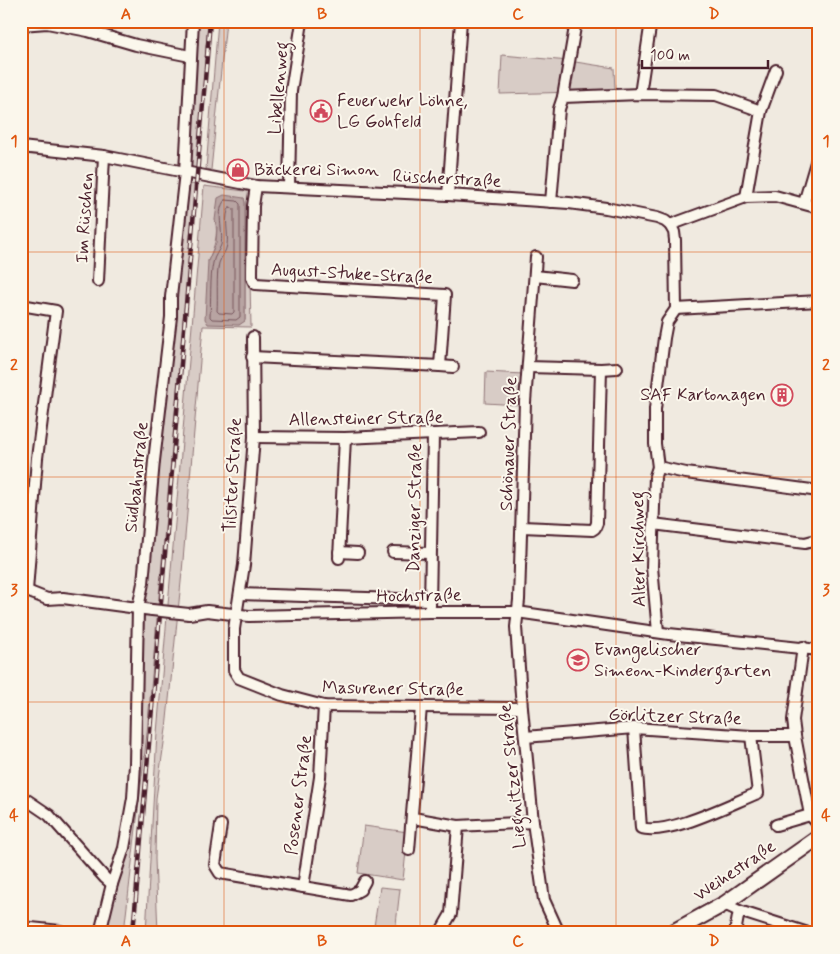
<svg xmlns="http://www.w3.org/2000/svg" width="840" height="954" viewBox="0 0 840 954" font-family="Mynerve,sans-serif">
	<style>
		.green { fill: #d8ccc6; stroke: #917678; fill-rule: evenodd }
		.water { fill: #b8a4a2; stroke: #8c6f72 }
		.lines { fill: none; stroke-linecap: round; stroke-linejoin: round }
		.shore { stroke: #76545b; stroke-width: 1 }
		.minor-casing { stroke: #4a1f2b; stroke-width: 14 }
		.major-casing { stroke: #4a1f2b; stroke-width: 18 }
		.minor { stroke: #fbf7ec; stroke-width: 10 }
		.major { stroke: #fbf7ec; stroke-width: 14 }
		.rail-casing { stroke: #4a1f2b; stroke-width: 4.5 }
		.rail { stroke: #fbf7ec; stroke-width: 2.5; stroke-dasharray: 8; stroke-linecap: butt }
		.minor-bridge-casing { stroke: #4a1f2b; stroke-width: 14; stroke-linecap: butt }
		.minor-bridge { stroke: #fbf7ec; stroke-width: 10 }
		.grid { fill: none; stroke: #e0560e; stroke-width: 1; stroke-opacity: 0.55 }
		.labels { text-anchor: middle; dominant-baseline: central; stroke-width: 4; stroke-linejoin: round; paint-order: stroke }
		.street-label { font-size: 18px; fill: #4a1f2b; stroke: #fbf7ec }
		.poi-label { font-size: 18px; fill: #4a1f2b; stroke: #fbf7ec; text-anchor: start }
		.neatline { fill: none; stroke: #e0560e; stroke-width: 2 }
		.grid-label { font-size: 16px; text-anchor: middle; font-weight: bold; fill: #e0560e }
	</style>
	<rect width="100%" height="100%" fill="#f0eae0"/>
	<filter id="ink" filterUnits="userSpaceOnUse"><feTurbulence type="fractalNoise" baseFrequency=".02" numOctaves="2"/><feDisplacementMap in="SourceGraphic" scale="10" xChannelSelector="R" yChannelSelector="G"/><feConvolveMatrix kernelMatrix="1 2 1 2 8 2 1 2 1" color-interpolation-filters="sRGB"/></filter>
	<g filter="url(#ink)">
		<g class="green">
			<polygon points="197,21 208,21 197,168 186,166"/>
			<polygon points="218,21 226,21 211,170 206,169"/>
			<polygon points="502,55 569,61 614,68 615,91 500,94"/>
			<polygon points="187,183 195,185 147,733 124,932 113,931 106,921 138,764 144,617 149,613 149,603 144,599"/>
			<path d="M204,186L253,192L250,281L251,327L203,326L182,572L166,729L156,798L155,859L158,933H146L157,733ZM244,198L245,203V320L239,325L208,261C214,247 219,235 215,220Z"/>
			<polygon points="486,372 523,374 520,405 485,403"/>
			<polygon points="364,826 408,832 403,880 358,873"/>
			<polygon points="380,887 400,889 395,933 373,933"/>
		</g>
		<polygon class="water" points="224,195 244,198 245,203 245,321 239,325 208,324 205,319 208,261 216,243 217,227 215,220 218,198"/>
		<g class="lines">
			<g class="shore">
				<path d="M225,200L237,201L240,204V317L236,320L212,319L210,317C211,301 210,277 213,263C214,256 219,251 221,245C224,231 215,211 225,200Z"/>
				<path d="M230,207L234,209V312L232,314L219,313L217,311C218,297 216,276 219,263C221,257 226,252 227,245C229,233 223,216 230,207Z"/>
			</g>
			<g class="minor-casing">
				<g id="minor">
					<polyline points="21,25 47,23 88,31 136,45 190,56"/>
					<polyline points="640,94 651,21"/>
					<polyline points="563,97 576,21"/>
					<polyline points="21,147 104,156 256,186 448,195 569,203 606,208 657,218 665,221 670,225 674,232 675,240 676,309 667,322 664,338 655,409 655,444 658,467 686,473 819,491"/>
					<polyline points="289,187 291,91 302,22"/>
					<polyline points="448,195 461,21"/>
					<polyline points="746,197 761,111 776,70"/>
					<polyline points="551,202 559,109 563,97 640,94 716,95 761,111"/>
					<polyline points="804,203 819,152"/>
					<polyline points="670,225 746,197 775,196 819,208"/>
					<polyline points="536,257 525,402 519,600 516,627 522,708 533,822 544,900 559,933"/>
					<polyline points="535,276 572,280"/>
					<polyline points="98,281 104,156"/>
					<polyline points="21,305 56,311 37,458 27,591"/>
					<polyline points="676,309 819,301"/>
					<polyline points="253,337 254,437 244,565 234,629 234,670 239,678 282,695 324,706 522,708"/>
					<polyline points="252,357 440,366 445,295 255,284 252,278 252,271 253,206 256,186"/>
					<polyline points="440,366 453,367"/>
					<polyline points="528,367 601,369 617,368"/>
					<polyline points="254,437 345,438 479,432"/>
					<polyline points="653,524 805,543 816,540"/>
					<polyline points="522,527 592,530 595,528 597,523 601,369"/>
					<polyline points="339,552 358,553"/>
					<polyline points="393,552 430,553"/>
					<polyline points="339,558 345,438"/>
					<polyline points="22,592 27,591 47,599 63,598 152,610"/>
					<polyline points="240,594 430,600"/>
					<polyline points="430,606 433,435"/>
					<polyline points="189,614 207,611 249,616 430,612 517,612 669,634 819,650"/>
					<polyline points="658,632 652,567 655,476 658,467"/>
					<polyline points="803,647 793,720 795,736 810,815 819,825"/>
					<path d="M634,728L641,828C669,836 730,804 758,793L751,736"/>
					<polyline points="525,737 634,728 751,736 795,736"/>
					<polyline points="21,796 49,815 105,878 112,884"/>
					<polyline points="413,818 458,826 533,822"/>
					<polyline points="221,825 215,865 220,873 351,895 360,890 365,881"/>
					<polyline points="776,825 810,815"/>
					<polyline points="409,850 421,707"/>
					<polyline points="303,887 320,777 324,706"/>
					<polyline points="724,904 739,911 808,933"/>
					<polyline points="100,933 112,884 124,848 133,798 135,764 138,608 143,583 154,461 171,317 171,297 185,172 193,21"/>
					<polyline points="440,933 451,914 458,826"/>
					<polyline points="735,933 739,911"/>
				</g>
			</g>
			<g class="major-casing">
				<g id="major">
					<polyline points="21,929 60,933"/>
					<polyline points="671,933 724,904 819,837"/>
				</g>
			</g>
			<use href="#minor" class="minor"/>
			<use href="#major" class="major"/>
			<g class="rail-casing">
				<polyline id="rail" points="133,933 210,21"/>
			</g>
			<use href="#rail" class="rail"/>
			<g class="minor-bridge-casing">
				<polyline id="minor-bridge" points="152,610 189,614"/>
			</g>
			<use href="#minor-bridge" class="minor-bridge"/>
		</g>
	</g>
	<path class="grid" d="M224,21V933M420,21V933M616,21V933M21,252H819M21,477H819M21,702H819"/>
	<defs>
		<g id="civic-ring" transform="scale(1.125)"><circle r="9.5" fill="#fbf7ec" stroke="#d1495b" stroke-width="1.5"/><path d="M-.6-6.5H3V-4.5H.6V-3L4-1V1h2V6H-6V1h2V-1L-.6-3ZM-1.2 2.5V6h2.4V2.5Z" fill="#d1495b"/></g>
		<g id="shop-ring" transform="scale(1.125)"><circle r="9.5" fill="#fbf7ec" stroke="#d1495b" stroke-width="1.5"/><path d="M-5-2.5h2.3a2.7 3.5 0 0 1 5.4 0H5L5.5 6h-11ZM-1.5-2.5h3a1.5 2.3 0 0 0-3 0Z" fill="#d1495b"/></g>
		<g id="building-ring" transform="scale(1.125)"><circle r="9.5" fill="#fbf7ec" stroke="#d1495b" stroke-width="1.5"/><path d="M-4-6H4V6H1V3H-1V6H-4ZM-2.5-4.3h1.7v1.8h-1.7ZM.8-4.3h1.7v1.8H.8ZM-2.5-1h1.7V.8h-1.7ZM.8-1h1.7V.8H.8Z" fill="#d1495b"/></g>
		<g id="school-ring" transform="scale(1.125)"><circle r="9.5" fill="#fbf7ec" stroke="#d1495b" stroke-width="1.5"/><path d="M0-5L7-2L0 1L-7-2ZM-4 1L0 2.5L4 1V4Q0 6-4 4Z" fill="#d1495b"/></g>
	</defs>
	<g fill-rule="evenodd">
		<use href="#civic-ring" x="321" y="111"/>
		<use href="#shop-ring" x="238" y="170"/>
		<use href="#building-ring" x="782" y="395"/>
		<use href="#school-ring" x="578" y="660"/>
	</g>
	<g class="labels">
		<g class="street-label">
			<text transform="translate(279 88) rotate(-85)">Libellenweg</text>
			<text transform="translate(447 179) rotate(3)">Rüscherstraße</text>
			<text transform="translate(85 218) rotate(-87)">Im Rüschen</text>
			<text transform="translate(352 274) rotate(3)">August-Stuke-Straße</text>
			<text transform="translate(366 419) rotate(-1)">Allensteiner Straße</text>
			<text transform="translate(509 444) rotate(-88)">Schönauer Straße</text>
			<text transform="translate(233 475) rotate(-87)">Tilsiter Straße</text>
			<text transform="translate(137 477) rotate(-84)">Südbahnstraße</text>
			<text transform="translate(415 508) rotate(-89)">Danziger Straße</text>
			<text transform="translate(639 549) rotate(-91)">Alter Kirchweg</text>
			<text transform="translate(419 596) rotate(-1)">Hochstraße</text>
			<text transform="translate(393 689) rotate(1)">Masurener Straße</text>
			<text transform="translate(675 717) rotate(2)">Görlitzer Straße</text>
			<text transform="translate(513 776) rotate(-96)">Liegnitzer Straße</text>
			<text transform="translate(299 795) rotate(-83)">Posener Straße</text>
			<text transform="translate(735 871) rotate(-34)">Weihestraße</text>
		</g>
		<g class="poi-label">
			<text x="337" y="101">Feuerwehr Löhne,<tspan x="337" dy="21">LG Gohfeld</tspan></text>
			<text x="254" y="170">Bäckerei Simon</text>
			<text x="766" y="395" text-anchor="end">SAF Kartonagen</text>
			<text x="594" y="650">Evangelischer<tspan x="594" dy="21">Simeon-Kindergarten</tspan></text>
		</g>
	</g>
	<rect width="840" height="954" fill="none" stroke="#fbf7ec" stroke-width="55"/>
	<path d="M642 60v8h126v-8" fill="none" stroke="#4a1f2b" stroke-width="2.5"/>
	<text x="650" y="60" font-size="15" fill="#4a1f2b" stroke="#fbf7ec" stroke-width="4" paint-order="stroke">100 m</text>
	<rect x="28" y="28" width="784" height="898" class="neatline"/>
	<g class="grid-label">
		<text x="126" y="19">A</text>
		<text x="322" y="19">B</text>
		<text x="518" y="19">C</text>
		<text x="714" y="19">D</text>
		<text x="14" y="146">1</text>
		<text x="826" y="146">1</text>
		<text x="14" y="370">2</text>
		<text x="826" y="370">2</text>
		<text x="14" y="595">3</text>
		<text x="826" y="595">3</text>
		<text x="14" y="820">4</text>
		<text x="826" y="820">4</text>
		<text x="126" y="946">A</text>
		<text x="322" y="946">B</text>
		<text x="518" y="946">C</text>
		<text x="714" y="946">D</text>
	</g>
</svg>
